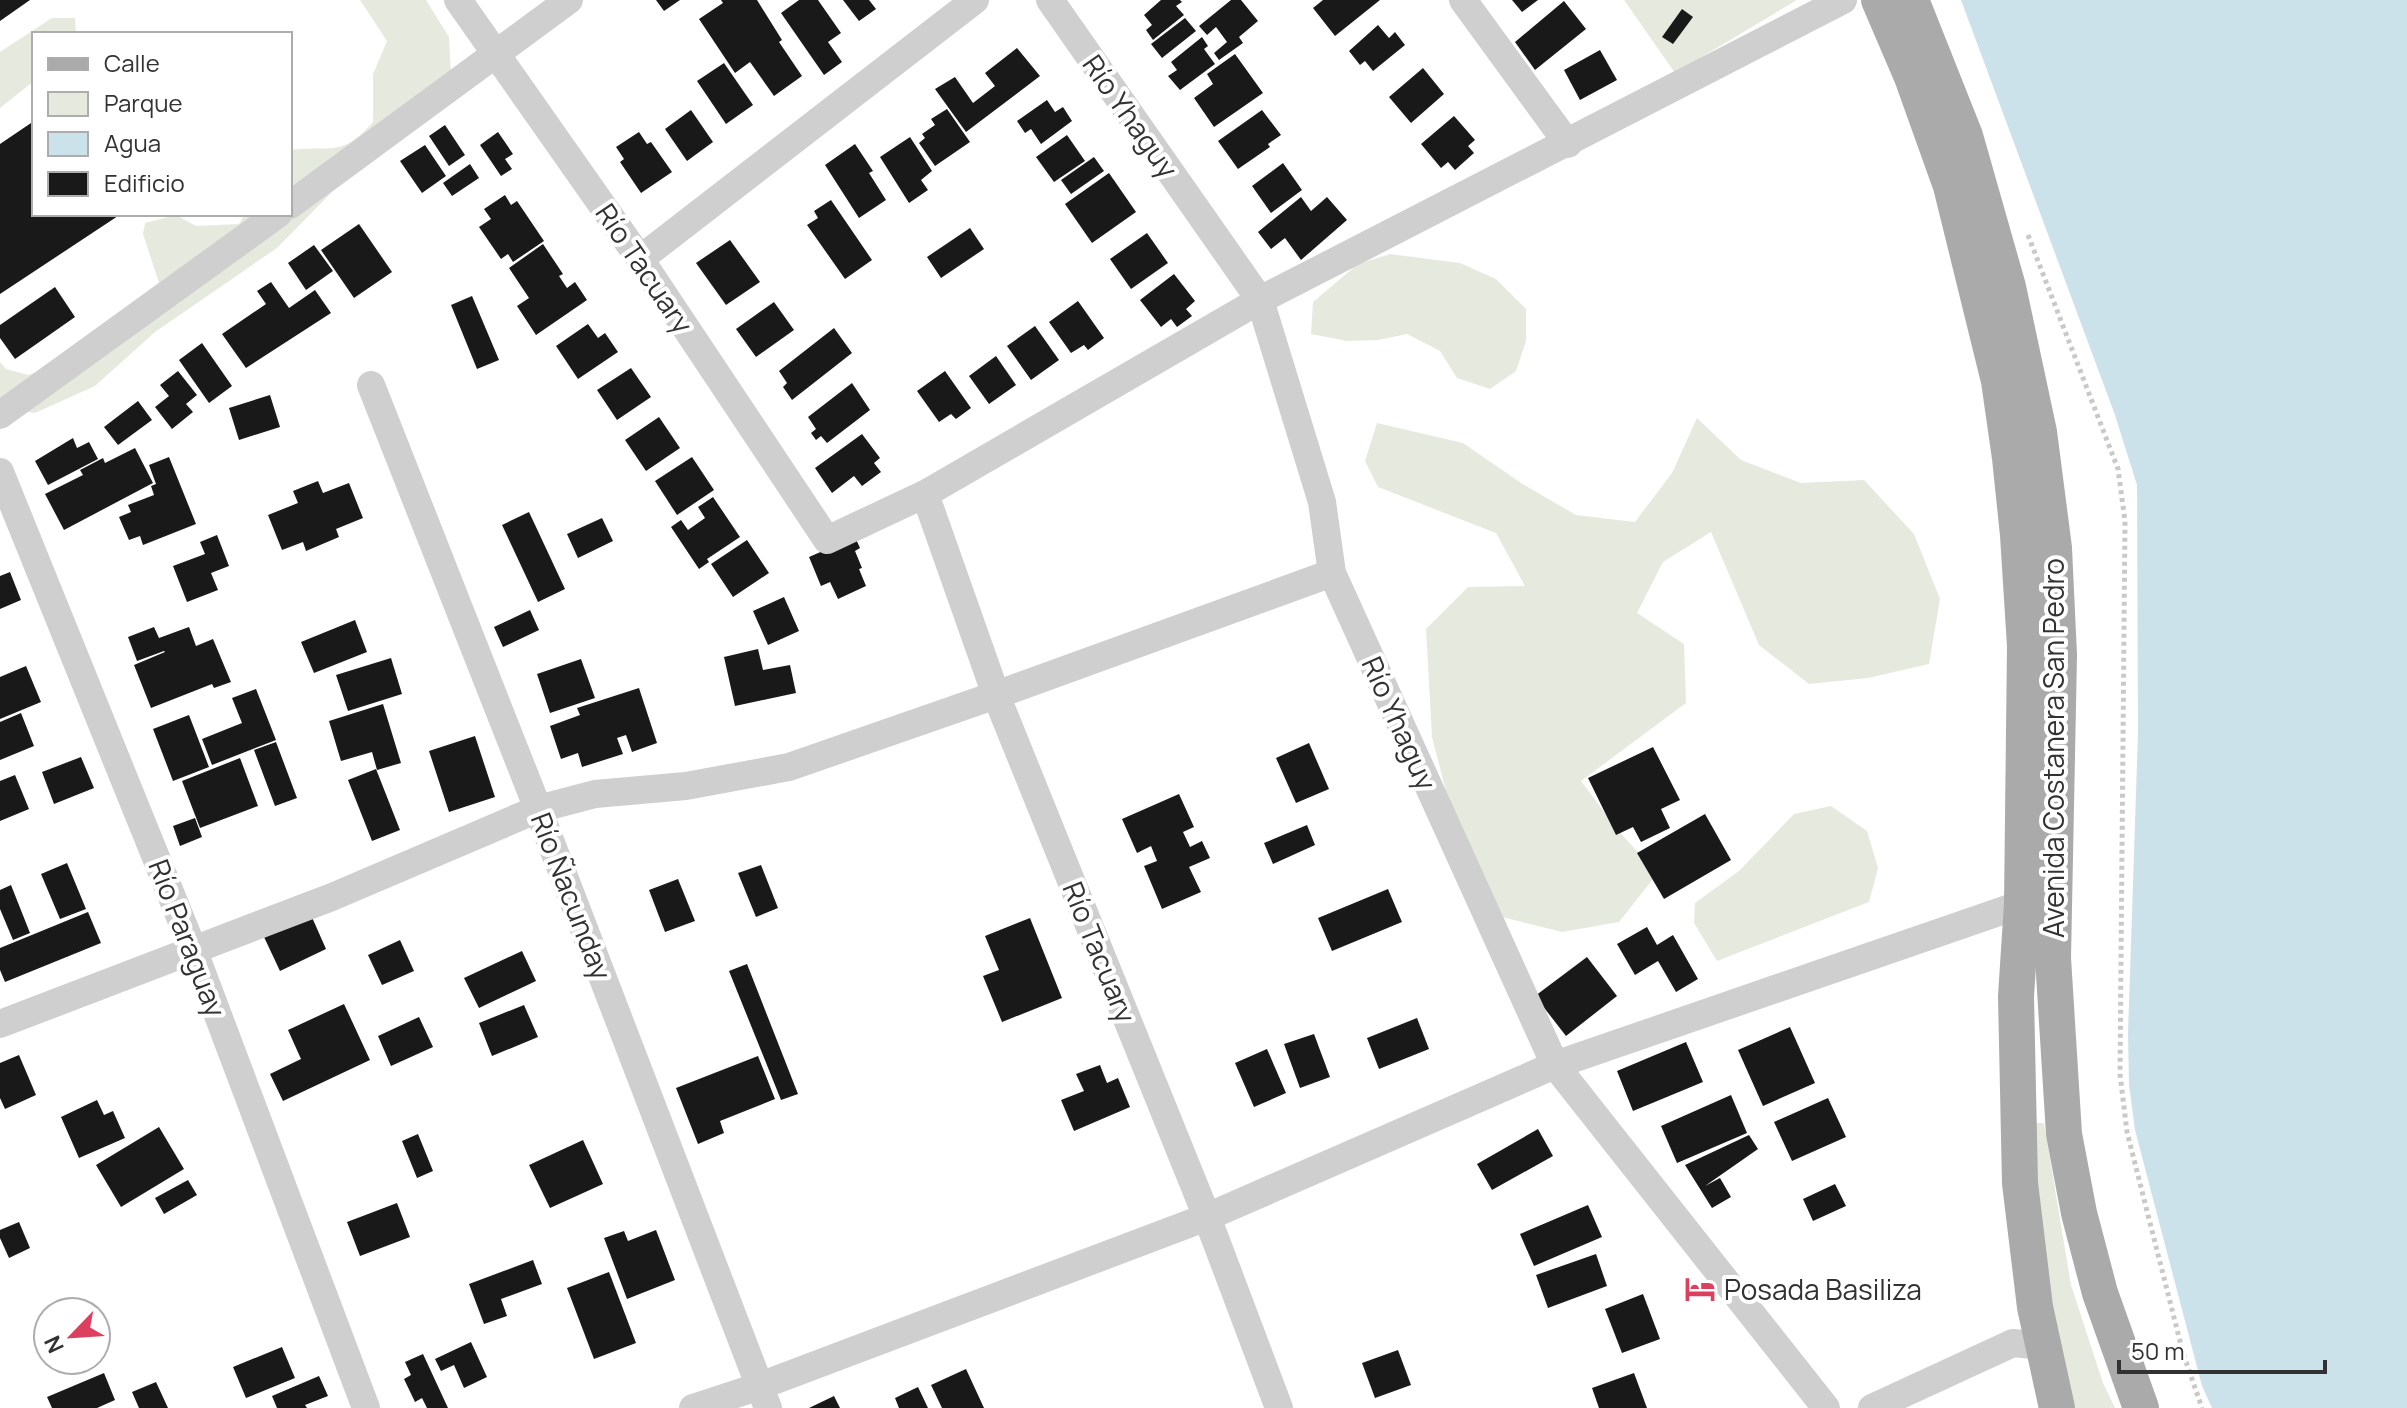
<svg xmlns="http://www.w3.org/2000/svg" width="2407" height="1408" viewBox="0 0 2407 1408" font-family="Manrope,sans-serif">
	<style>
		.green { fill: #e6eade }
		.water { fill: #cce2ea }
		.building { fill: #191919 }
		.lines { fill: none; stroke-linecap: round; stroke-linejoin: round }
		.path { stroke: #c9c9c9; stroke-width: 5; stroke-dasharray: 4 4; stroke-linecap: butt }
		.minor { stroke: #cfcfcf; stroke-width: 28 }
		.major { stroke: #aaa; stroke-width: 36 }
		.labels { text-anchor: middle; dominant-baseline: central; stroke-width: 8; stroke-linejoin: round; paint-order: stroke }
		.street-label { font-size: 28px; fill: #323232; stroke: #fff }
		.poi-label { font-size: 28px; fill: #323232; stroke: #fff; text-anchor: start }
	</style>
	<rect width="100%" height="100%" fill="#fff"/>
	<g class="green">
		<path d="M360,0H426L449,37L452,91L423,124L332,192L277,248L155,332L95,386L35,413L0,408V362L6,369L28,375L91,353L162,292L143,234L145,223L176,215L196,226L239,224L245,214H290V150C331,145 342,158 373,122V74L387,41Z"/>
		<polygon points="1624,0 1797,0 1675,73"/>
		<polygon points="52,18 75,18 76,34 34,34 34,81 0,108 0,52"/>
		<polygon points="1390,254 1460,263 1496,279 1526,309 1526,341 1516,371 1490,389 1457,378 1440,351 1407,334 1378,340 1347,341 1311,334 1313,302 1358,264"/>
		<polygon points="1697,418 1741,460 1801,483 1864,480 1914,534 1940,599 1929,664 1868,678 1809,684 1759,645 1711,532 1663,562 1637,613 1684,644 1686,703 1581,781 1617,829 1657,874 1619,922 1562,932 1502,917 1447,795 1432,737 1426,629 1468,587 1525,586 1496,533 1378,487 1365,461 1377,423 1463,443 1521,483 1576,515 1635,522 1672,473"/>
		<polygon points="1831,806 1867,831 1878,868 1869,902 1717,961 1694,923 1695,903 1739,871 1794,814"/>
		<polygon points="2031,1123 2044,1123 2071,1285 2103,1383 2115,1408 2074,1408 2055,1330"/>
	</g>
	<polygon class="water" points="1961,0 2407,0 2407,1408 2212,1408 2202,1386 2135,1130 2129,1085 2128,1033 2138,733 2137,485 2115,415"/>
	<g class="building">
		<polygon points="0,0 30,0 0,21"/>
		<polygon points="656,0 680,0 664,11"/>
		<polygon points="721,0 757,0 782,40 779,42 802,76 774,96 750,62 735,73 699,19 723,3"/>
		<polygon points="799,0 818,0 841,33 828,42 842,62 824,75 781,13"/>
		<polygon points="843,0 869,0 876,9 859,21"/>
		<polygon points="1161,0 1180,0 1182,2 1176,6 1184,15 1153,40 1146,30 1152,25 1144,15"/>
		<polygon points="1231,0 1241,0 1258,21 1239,37 1243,43 1219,60 1214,53 1227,42 1216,27 1207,35 1199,26"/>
		<polygon points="1323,0 1380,0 1335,36 1313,8"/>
		<polygon points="1512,0 1538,0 1522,12"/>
		<polygon points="1564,1 1586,29 1535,70 1515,42"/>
		<polygon points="1682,9 1693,17 1673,44 1662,37"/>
		<polygon points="1185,18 1196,31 1162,58 1151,44"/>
		<polygon points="1378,25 1389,38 1395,32 1405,45 1373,71 1365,61 1360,65 1349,51"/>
		<polygon points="1202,37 1208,46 1204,49 1215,64 1180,90 1168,76 1177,70 1171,62"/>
		<polygon points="1017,48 1040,76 966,132 935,89 955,77 973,103 995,86 985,73"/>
		<polygon points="1600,50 1617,80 1580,100 1564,70"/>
		<polygon points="1235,54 1263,93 1214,127 1194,98 1213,84 1207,74"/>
		<polygon points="724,63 753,105 726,124 697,81"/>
		<polygon points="1423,68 1444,94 1411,123 1389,97"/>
		<polygon points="1047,100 1055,112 1063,107 1072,121 1041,144 1031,129 1025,133 1017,121"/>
		<polygon points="947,109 970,142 935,166 919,143 925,138 922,134 935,125 931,119"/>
		<polygon points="691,110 713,142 687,161 665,129"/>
		<polygon points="1262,110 1281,135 1268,144 1270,147 1238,169 1218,141"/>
		<polygon points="1454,116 1475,140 1468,146 1474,153 1455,170 1448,162 1441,168 1421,144"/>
		<polygon points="34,121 34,214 121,214 0,294 0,144"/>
		<polygon points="445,125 465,155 449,166 429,136"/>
		<polygon points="498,132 513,154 505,159 512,169 501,176 480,145"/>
		<polygon points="639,132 647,144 651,142 672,172 641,193 620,162 624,159 616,147"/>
		<polygon points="1067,135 1085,161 1054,182 1036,157"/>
		<polygon points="910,137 932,171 921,180 928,190 909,203 880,157"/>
		<polygon points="855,144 873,171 869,173 886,200 859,218 825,165"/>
		<polygon points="425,145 446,176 422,193 400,161"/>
		<polygon points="1094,157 1104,171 1071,194 1061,180"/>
		<polygon points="1283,163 1302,190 1271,213 1252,186"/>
		<polygon points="470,164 479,178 452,196 443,183"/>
		<polygon points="1109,173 1136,212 1092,243 1065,204"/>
		<polygon points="505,195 511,205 517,201 544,241 513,262 508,254 501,259 479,227 491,219 484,209"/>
		<polygon points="1301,197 1311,211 1327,197 1347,220 1301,260 1285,238 1271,249 1258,232"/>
		<polygon points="831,200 872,260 845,279 807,225 818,218 814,211"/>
		<polygon points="359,224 392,272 354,298 321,250"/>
		<polygon points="970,228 984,249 941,278 927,257"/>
		<polygon points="1147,233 1168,263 1131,289 1110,259"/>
		<polygon points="730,240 760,282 726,305 696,263"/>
		<polygon points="543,244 563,274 559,276 567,288 575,282 587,300 536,335 517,306 529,298 509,268"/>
		<polygon points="314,245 333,271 306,290 288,263"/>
		<polygon points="1174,274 1195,301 1186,309 1192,316 1177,327 1171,319 1161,327 1140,300"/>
		<polygon points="271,282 289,308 315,290 331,313 246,368 222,334 266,304 257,291"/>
		<polygon points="55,287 75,317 15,359 0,338 0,325"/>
		<polygon points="472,296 499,360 477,369 451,305"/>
		<polygon points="1078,301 1104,338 1088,350 1084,345 1071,353 1049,322"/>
		<polygon points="774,302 794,330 756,357 736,329"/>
		<polygon points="588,324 598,338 605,333 618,352 578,379 556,346"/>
		<polygon points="1035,326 1059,360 1031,380 1007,346"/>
		<polygon points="834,328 852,353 792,400 783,387 787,383 779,371"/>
		<polygon points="202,343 232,386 209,403 179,360"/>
		<polygon points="996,356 1016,385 989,404 969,376"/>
		<polygon points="631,368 651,397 617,420 597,390"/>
		<polygon points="178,371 197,395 186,404 193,412 172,429 155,407 169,396 160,385"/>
		<polygon points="945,371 971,408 956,419 951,414 939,422 917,391"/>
		<polygon points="852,383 870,410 827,443 821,436 816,440 811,433 816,429 808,417"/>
		<polygon points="270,395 280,427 239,440 229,408"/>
		<polygon points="138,401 152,420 118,445 104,427"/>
		<polygon points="659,417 680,448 646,471 625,440"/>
		<polygon points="862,434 880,458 874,463 881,472 862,486 854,476 832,493 815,468"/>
		<polygon points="73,438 77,448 89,442 98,459 48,485 35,461"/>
		<polygon points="135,448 153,483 64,530 45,494 83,475 80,470 103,458 105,463"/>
		<polygon points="169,457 196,524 143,545 140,536 129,540 119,517 131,512 128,505 154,495 151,486 156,484 149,465"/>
		<polygon points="692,457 714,490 677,515 655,481"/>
		<polygon points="318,481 323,493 349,483 363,518 336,529 339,537 306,551 303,542 282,550 268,515 298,503 293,491"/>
		<polygon points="713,497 740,537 707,559 709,562 699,569 671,527 681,520 688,530 705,518 698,507"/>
		<polygon points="529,512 565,589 538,602 502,525"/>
		<polygon points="602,518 613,541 578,558 567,534"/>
		<polygon points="217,535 229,566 211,573 218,590 187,602 173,566 205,554 200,542"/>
		<polygon points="855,537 860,548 855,551 862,568 859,569 866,586 838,599 830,582 821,586 809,557"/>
		<polygon points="747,540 769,573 733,597 711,564"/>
		<polygon points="10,572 21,600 0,609 0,576"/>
		<polygon points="784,597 799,631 768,645 753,611"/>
		<polygon points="530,610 539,630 503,647 494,627"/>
		<polygon points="355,620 367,652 314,673 301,642"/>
		<polygon points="154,627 159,638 189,627 196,646 213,639 231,682 214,688 212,684 151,708 134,665 165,652 164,651 137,661 128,637"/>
		<polygon points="758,649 763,670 790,665 796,693 735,706 724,657"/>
		<polygon points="391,658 402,694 348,711 336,675"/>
		<polygon points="581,659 595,698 550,713 537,674"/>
		<polygon points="26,666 41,702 0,719 0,677"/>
		<polygon points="639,688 657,743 632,752 626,735 617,738 623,754 582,767 578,753 561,759 550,726 580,715 577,708"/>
		<polygon points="256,689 276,740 212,765 202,739 242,723 232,698"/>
		<polygon points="383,704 401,763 377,770 372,752 341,761 329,721"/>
		<polygon points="21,713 34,746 0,760 0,722"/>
		<polygon points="189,715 209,767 173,781 153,729"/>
		<polygon points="475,736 495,797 449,812 429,751"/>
		<polygon points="276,742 297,798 275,806 254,750"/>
		<polygon points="1309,743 1329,789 1296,803 1276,758"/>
		<polygon points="1653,747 1680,800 1661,809 1670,828 1641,842 1633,827 1616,835 1588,778"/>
		<polygon points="81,757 94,788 54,804 42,772"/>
		<polygon points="240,758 258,806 200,828 182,781"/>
		<polygon points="376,769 400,830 372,841 348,780"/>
		<polygon points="15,775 29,809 0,821 0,781"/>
		<polygon points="1179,794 1194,827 1183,832 1190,847 1202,841 1210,858 1189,867 1201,892 1162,909 1144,866 1157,861 1151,846 1137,853 1122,819"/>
		<polygon points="1705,814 1731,860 1664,899 1637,853"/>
		<polygon points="195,818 202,837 180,846 173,826"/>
		<polygon points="1307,825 1315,845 1273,864 1264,843"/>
		<polygon points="67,863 86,909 60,919 41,874"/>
		<polygon points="761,865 778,908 756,917 738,873"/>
		<polygon points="678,879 695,921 665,932 649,890"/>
		<polygon points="11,885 30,933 13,940 0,909 0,890"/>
		<polygon points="1388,889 1402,922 1332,951 1318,918"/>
		<polygon points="88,912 101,943 5,982 0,970 0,948"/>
		<polygon points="311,915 326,949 280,971 264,937"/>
		<polygon points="1030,918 1062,998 1002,1022 983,976 999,970 985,936"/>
		<polygon points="1647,927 1657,945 1673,935 1698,979 1676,992 1658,961 1635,975 1617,944"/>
		<polygon points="400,940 414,971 382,985 368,955"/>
		<polygon points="522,951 536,981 479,1008 464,978"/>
		<polygon points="1587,957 1617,996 1566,1036 1535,996"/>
		<polygon points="747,964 798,1094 781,1100 729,971"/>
		<polygon points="344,1004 370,1060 283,1101 270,1074 301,1059 288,1030"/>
		<polygon points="524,1005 538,1037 492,1056 479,1023"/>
		<polygon points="419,1017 433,1047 391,1066 378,1036"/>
		<polygon points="1417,1018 1429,1049 1379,1069 1367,1038"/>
		<polygon points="1790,1027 1815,1083 1763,1106 1738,1050"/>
		<polygon points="1314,1034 1330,1077 1300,1088 1284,1044"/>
		<polygon points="1686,1042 1703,1082 1633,1111 1617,1071"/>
		<polygon points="1267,1049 1286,1093 1254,1107 1235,1063"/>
		<polygon points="19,1055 36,1095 5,1109 0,1098 0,1063"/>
		<polygon points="758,1056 775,1099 720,1121 724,1133 698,1144 676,1088"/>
		<polygon points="1100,1065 1107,1083 1118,1078 1130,1107 1074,1131 1061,1100 1084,1091 1076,1074"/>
		<polygon points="1731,1095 1747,1133 1677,1163 1661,1126"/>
		<polygon points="1828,1098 1846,1137 1792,1161 1774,1122"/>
		<polygon points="97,1100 104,1115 113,1111 125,1138 79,1158 61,1117"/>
		<polygon points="159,1127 184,1169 121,1207 96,1165"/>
		<polygon points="1538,1129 1553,1156 1492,1190 1477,1164"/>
		<polygon points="418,1134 433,1171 417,1178 402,1141"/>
		<polygon points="1749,1135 1758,1149 1705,1186 1720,1178 1731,1197 1712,1208 1685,1165"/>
		<polygon points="583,1140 603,1184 550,1208 529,1165"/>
		<polygon points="188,1180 197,1195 164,1214 155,1198"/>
		<polygon points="1835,1184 1846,1206 1813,1221 1803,1199"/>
		<polygon points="397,1203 410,1237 360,1256 347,1222"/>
		<polygon points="1588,1205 1602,1237 1534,1266 1520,1234"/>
		<polygon points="19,1222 30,1248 9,1258 0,1238 0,1230"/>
		<polygon points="656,1230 675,1280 627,1299 604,1238 624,1231 628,1241"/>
		<polygon points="1596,1254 1607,1286 1548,1308 1536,1275"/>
		<polygon points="533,1260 542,1284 501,1299 507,1316 484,1324 469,1284"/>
		<polygon points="609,1272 636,1343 594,1359 567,1288"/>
		<polygon points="1643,1294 1660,1339 1622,1353 1605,1309"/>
		<polygon points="471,1342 487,1377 464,1388 454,1365 441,1371 435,1359"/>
		<polygon points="282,1347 295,1378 246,1398 233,1367"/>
		<polygon points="1398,1350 1411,1385 1375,1398 1362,1363"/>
		<polygon points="423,1354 448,1408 427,1408 422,1398 415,1402 404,1379 411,1375 405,1362"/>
		<polygon points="966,1369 984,1408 942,1408 931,1385"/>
		<polygon points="104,1373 115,1400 97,1408 52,1408 47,1397"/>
		<polygon points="1634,1373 1647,1408 1599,1408 1592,1388"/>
		<polygon points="319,1376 328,1396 305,1405 307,1408 277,1408 272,1396"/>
		<polygon points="156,1382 168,1408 139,1408 132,1392"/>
		<polygon points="918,1387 928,1408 899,1408 895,1398"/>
		<polygon points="834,1396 840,1408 809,1408"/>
	</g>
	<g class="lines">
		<polyline class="path" points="2028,235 2118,469 2125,521 2120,1074 2127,1132 2183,1353 2202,1408"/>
		<g class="minor">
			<polyline points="458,0 640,259 827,540 925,494 1260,300 1843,0"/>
			<polyline points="1050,0 1260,300 1322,502 1332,573 1555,1065 1826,1408"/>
			<polyline points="1463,0 1568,144"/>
			<polyline points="290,205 569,0"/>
			<polyline points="640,259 975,0"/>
			<polyline points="371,385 538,809 768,1408"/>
			<polyline points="0,415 278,214"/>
			<polyline points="0,472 193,949 366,1408"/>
			<polyline points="925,494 996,695 1207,1217 1279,1408"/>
			<polyline points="0,1024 332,897 538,809 595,794 686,786 789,767 996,695 1332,573"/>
			<polyline points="693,1408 760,1386 1207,1217 1555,1065 2022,904"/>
			<polyline points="1872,1408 2013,1343 2042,1346"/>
		</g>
		<g class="major">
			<polyline points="1879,0 1912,77 1951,186 1999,381 2010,458 2018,535 2025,646 2022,904 2016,996 2020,1183 2035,1307 2057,1408"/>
			<polyline points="1911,0 1965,136 2008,287 2039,432 2054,548 2059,655 2053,958 2064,1134 2079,1213 2100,1293 2141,1408"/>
		</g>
	</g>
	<defs>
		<g id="hotel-bare" transform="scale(2.4)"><path d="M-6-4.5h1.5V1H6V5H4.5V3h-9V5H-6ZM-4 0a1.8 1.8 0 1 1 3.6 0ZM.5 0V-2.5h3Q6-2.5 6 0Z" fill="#dd3f5e" stroke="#fff" stroke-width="2.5" paint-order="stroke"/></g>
	</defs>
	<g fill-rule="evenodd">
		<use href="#hotel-bare" x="1700" y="1289"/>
	</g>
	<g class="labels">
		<g class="street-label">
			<text transform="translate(1131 116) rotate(55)">Río Yhaguy</text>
			<text transform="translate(645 268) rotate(56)">Río Tacuary</text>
			<text transform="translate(1400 723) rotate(66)">Río Yhaguy</text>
			<text transform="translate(2053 748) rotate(-90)">Avenida Costanera San Pedro</text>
			<text transform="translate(572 896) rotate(69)">Río Ñacunday</text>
			<text transform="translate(188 938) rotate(69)">Río Paraguay</text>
			<text transform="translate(1100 952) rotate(68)">Río Tacuary</text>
		</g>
		<g class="poi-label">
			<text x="1724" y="1289">Posada Basiliza</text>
		</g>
	</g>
	<rect x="32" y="32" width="260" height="184" fill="#ffffff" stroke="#adadad" stroke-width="2"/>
	<rect x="48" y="58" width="40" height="12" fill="#aaaaaa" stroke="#adadad" stroke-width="2"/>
	<text x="104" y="72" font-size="24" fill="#323232">Calle</text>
	<rect x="48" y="92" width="40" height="24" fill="#e6eade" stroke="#adadad" stroke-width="2"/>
	<text x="104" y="112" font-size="24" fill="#323232">Parque</text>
	<rect x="48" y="132" width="40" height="24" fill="#cce2ea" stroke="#adadad" stroke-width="2"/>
	<text x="104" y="152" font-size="24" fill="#323232">Agua</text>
	<rect x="48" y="172" width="40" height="24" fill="#191919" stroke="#adadad" stroke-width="2"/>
	<text x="104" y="192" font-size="24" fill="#323232">Edificio</text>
	<g transform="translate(72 1336) rotate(245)"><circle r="38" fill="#ffffff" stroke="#adadad" stroke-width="2"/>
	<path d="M0-6L14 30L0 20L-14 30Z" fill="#dd3f5e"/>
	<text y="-12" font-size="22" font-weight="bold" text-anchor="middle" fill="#323232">N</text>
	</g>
	<path d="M2119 1360v12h206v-12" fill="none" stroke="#323232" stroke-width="4"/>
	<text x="2131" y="1360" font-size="24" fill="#323232" stroke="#ffffff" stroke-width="6" paint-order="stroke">50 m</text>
</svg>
